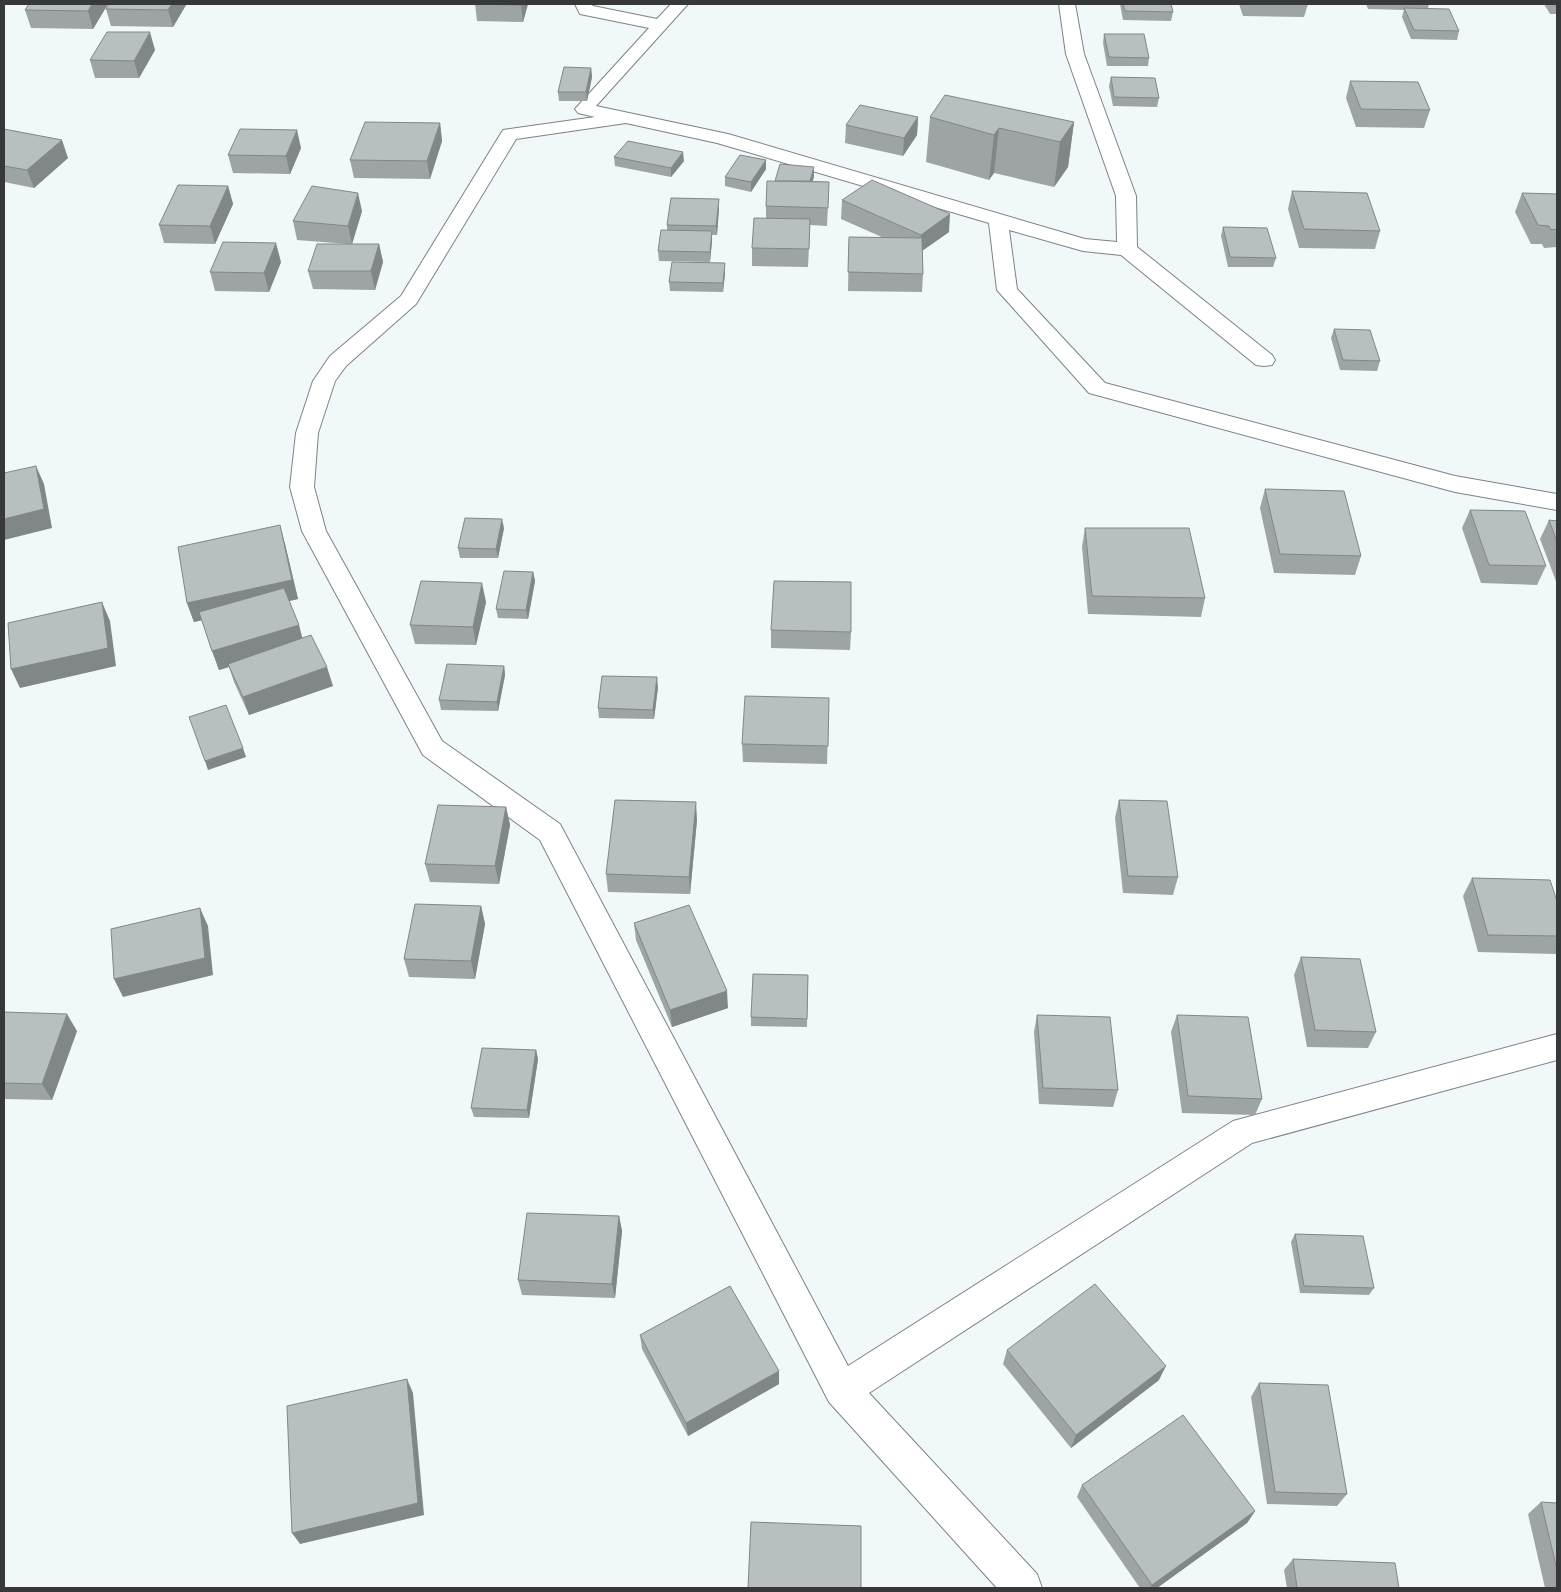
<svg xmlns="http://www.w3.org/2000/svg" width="1561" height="1592" viewBox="0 0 1561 1592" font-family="Helvetica,sans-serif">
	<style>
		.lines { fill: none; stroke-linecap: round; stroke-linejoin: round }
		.minor-casing { stroke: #7d8385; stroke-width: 2 }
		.minor { fill: #fff; fill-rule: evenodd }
		.wall { fill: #9ea4a6 }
		.shaded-wall { fill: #818687 }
		.building { fill: #b8bfc1; stroke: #818687 }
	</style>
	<rect width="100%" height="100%" fill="#f0f8fa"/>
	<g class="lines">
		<g class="minor-casing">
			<polygon id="minor" points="575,4 591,4 593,6 657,19 671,4 688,4 596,106 728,134 1085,239 1117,242 1116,196 1066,54 1059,4 1075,4 1084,54 1136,196 1137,247 1272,355 1275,360 1272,365 1264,366 1256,365 1121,255 1083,251 1009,230 1017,289 1105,383 1455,476 1557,494 1557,510 1455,492 1089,393 997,290 989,223 717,143 626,123 516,139 416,304 346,366 335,381 318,433 314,487 326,531 442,741 560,824 848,1366 1233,1121 1557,1034 1557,1060 1252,1143 869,1393 1037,1574 1042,1588 997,1588 829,1402 540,840 423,755 302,531 290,487 296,433 313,381 330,356 401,296 503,130 595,117 578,113 575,109 649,28 580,14"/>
		</g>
		<use href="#minor" class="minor"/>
	</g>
	<g class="wall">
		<polygon points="29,4 108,4 93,29 31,28 25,10"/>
		<polygon points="109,4 185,4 186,5 173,27 111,26 106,9"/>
		<polygon points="475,4 528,4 523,22 477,21"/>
		<polygon points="1120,4 1171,4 1173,12 1171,21 1123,20"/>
		<polygon points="1239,4 1308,4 1304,17 1243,16"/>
		<polygon points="1366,4 1429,4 1428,8 1459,31 1457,40 1411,39 1402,17 1404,10 1368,9"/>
		<polygon points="1544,4 1557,4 1557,14 1550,14"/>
		<polygon points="1104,34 1149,58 1148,66 1107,66 1103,43"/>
		<polygon points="155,50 139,78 95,78 90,60"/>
		<polygon points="591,68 592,77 587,101 559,101 558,92"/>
		<polygon points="1111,77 1159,98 1157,107 1113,106 1109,86"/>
		<polygon points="1350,81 1430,110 1424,128 1356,127 1346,98"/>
		<polygon points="918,117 917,135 903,156 845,143 846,125"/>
		<polygon points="930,117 1074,122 1068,167 1054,187 994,173 989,180 926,162"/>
		<polygon points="440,123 442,141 430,179 354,178 350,160"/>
		<polygon points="4,129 68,158 34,188 4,182"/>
		<polygon points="301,148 290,174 233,173 228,155"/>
		<polygon points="614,157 684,161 671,177 615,166"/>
		<polygon points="766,160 766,169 751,192 725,186 725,177"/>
		<polygon points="814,167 814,176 813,181 829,182 827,226 810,225 808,267 752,266 752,248 766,218 766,206 775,181"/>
		<polygon points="228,186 233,204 215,244 164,243 159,225"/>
		<polygon points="1292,191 1380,231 1375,249 1299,248 1288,209"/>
		<polygon points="1522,193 1557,194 1557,247 1544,248 1542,244 1531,244 1515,212"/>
		<polygon points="842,200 949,232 922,251 923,274 922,292 848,291 849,237 884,238 841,219"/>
		<polygon points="719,208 717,235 712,235 712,241 710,262 659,261 658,251 667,231 667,225"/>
		<polygon points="362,211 352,244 379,244 383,262 375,290 313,289 308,271 348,244 297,240 293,221"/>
		<polygon points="1223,227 1276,258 1273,267 1228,267 1221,236"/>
		<polygon points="281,262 269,292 215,291 210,272"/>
		<polygon points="725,273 723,292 670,291 669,282"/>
		<polygon points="1334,329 1380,361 1377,371 1340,370 1331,338"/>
		<polygon points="1265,489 1361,556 1355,575 1274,573 1260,508"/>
		<polygon points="1470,510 1546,566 1537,585 1481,583 1462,528"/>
		<polygon points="1549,520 1557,521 1557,584 1540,539"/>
		<polygon points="504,528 498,558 460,558 458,548"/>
		<polygon points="1085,528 1205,598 1201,617 1088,614 1082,547"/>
		<polygon points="285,544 298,599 289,601 302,638 333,686 249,715 234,682 229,667 219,670 202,620 194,622 187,603"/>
		<polygon points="533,572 535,581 528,619 498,618 496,609"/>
		<polygon points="486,602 476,645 415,644 410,625"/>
		<polygon points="771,630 851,632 850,650 771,648"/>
		<polygon points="504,666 505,675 498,711 441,710 439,700"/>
		<polygon points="658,687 654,719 599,718 598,708"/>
		<polygon points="829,698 827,764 743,762 742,744"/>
		<polygon points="1119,800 1178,877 1173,895 1123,893 1115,818"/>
		<polygon points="506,807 510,825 499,884 430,882 425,864"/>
		<polygon points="697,820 690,894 608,892 606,874"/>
		<polygon points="1472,878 1557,901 1557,954 1478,952 1463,896"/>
		<polygon points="481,906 485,924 475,979 409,977 404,959"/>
		<polygon points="634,923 728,1008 672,1027 636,940"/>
		<polygon points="1301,957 1376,1032 1368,1048 1307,1047 1294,975"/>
		<polygon points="808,975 807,1027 751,1026 751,1017"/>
		<polygon points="4,1012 77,1031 52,1100 4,1099"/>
		<polygon points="1037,1015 1118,1090 1113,1107 1039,1104 1034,1032"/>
		<polygon points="1177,1015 1262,1099 1255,1115 1182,1113 1171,1032"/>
		<polygon points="536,1050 538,1059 529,1118 474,1117 471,1108"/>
		<polygon points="619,1216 622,1231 615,1298 522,1295 518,1280"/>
		<polygon points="1295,1234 1374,1288 1369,1295 1300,1293 1291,1242"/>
		<polygon points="640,1335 779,1384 688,1436 642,1349"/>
		<polygon points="1007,1350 1159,1380 1071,1448 1003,1364"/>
		<polygon points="1259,1383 1347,1494 1337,1506 1267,1504 1251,1397"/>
		<polygon points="1082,1485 1255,1511 1247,1523 1157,1588 1140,1588 1077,1497"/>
		<polygon points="1541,1502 1557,1503 1557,1588 1545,1588 1528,1514"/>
		<polygon points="1293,1559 1399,1588 1287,1588 1284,1570"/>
	</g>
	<g class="shaded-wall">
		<polygon points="92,4 108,4 93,29 88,11"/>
		<polygon points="172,4 185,4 186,5 173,27 168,10"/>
		<polygon points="521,4 528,4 523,22 521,5"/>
		<polygon points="150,32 155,50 139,78 134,61"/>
		<polygon points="591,68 592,77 587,101 586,92"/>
		<polygon points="918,117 917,135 903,156 904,138"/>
		<polygon points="1074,122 1068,167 1054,187 1060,142"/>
		<polygon points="440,123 442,141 430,179 427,161"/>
		<polygon points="999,128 994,173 989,180 994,135"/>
		<polygon points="297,130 301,148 290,174 286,156"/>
		<polygon points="62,140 68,158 34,188 27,170"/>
		<polygon points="683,152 684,161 671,177 671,168"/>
		<polygon points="766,160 766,169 751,192 751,182"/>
		<polygon points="814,167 814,176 809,195 809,186"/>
		<polygon points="228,186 233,204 215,244 210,226"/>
		<polygon points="358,193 362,211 352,244 348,226"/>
		<polygon points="719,199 719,208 717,235 716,226"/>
		<polygon points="950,214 949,232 919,253 921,235"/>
		<polygon points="712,231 712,241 710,262 710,252"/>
		<polygon points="276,243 281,262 269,292 264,273"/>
		<polygon points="379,244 383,262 375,290 371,271"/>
		<polygon points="725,263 725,273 723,292 723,283"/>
		<polygon points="36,466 44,484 52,528 4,540 4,519"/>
		<polygon points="502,519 504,528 498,558 496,549"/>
		<polygon points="280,525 285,544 298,599 194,622 187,603"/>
		<polygon points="533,572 535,581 528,619 526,610"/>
		<polygon points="482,583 486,602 476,645 473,627"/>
		<polygon points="102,602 110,621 116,666 20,688 11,669"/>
		<polygon points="299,625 304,644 219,670 212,651"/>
		<polygon points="504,666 505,675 498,711 497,702"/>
		<polygon points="327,667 333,686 249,715 243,697"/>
		<polygon points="657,677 658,687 654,719 653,710"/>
		<polygon points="243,748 246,757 208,770 205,761"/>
		<polygon points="696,802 697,820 690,894 689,877"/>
		<polygon points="506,807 510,825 499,884 495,866"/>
		<polygon points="481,906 485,924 475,979 471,961"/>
		<polygon points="200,908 208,926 213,975 123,997 114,979"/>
		<polygon points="727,991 728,1008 672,1027 670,1010"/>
		<polygon points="67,1014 77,1031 52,1100 42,1084"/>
		<polygon points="536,1050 538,1059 529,1118 527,1110"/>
		<polygon points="619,1216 622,1231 615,1298 612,1284"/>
		<polygon points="1166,1366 1159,1380 1071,1448 1076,1435"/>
		<polygon points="779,1371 779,1384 688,1436 686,1423"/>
		<polygon points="407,1379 413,1393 424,1515 300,1544 292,1533"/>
		<polygon points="1255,1511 1247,1523 1157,1588 1150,1588 1152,1585"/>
	</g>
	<g class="building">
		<polygon points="29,4 92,4 88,11 25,10"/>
		<polygon points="109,4 172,4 168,10 106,9"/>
		<polygon points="475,4 521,4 521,5"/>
		<polygon points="1123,4 1171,4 1173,12 1125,11"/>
		<polygon points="1404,8 1449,9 1459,31 1414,30"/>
		<polygon points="107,32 150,32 134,61 90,60"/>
		<polygon points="1104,34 1144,34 1149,58 1109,57"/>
		<polygon points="564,67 591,68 586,92 558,92"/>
		<polygon points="1111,77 1155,78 1159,98 1114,97"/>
		<polygon points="1350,81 1418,82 1430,110 1361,109"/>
		<polygon points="945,95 1074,122 1060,142 999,128 994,135 930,117"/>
		<polygon points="860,105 918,117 904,138 846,125"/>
		<polygon points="365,122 440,123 427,161 350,160"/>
		<polygon points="4,129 62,140 27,170 4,166"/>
		<polygon points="240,129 297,130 286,156 228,155"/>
		<polygon points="628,141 683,152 671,168 614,157"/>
		<polygon points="740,155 766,160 751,182 725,177"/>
		<polygon points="780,164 814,167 810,181 775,181"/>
		<polygon points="872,180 950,214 921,235 842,200"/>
		<polygon points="767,181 829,182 828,208 766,206"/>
		<polygon points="178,185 228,186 210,226 159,225"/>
		<polygon points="312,186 358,193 348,226 293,221"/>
		<polygon points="1292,191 1367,193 1380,231 1304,229"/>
		<polygon points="1522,193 1557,194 1557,229 1551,230 1549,226 1538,225"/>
		<polygon points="671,198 719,199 716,226 667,225"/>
		<polygon points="754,218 810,219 809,249 752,248"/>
		<polygon points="1223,227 1267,228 1276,258 1230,257"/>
		<polygon points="661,230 712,231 710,252 658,251"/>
		<polygon points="849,237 922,238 923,274 848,272"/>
		<polygon points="223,242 276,243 264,273 210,272"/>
		<polygon points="317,244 379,244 371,271 308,271"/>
		<polygon points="672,262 725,263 723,283 669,282"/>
		<polygon points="1334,329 1370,330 1380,361 1343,360"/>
		<polygon points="36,466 44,509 4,519 4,473"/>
		<polygon points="1265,489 1344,491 1361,556 1280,554"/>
		<polygon points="1470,510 1525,511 1546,566 1489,565"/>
		<polygon points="465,518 502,519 496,549 458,548"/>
		<polygon points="1549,520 1557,521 1557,542"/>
		<polygon points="280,525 292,580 187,603 178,547"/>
		<polygon points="1085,528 1189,528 1205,598 1092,596"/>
		<polygon points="504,571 533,572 526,610 496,609"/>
		<polygon points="421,581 482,583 473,627 410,625"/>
		<polygon points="774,581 851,582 851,632 771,630"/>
		<polygon points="284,588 299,625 212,651 199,612"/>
		<polygon points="102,602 108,648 11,669 8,623"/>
		<polygon points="311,635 327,667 243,697 228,664"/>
		<polygon points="447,664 504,666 497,702 439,700"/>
		<polygon points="602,676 657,677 653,710 598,708"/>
		<polygon points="745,696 829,698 828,746 742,744"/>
		<polygon points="226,705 243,748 205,761 189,717"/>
		<polygon points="615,800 696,802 689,877 606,874"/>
		<polygon points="1119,800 1167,801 1178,877 1128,876"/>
		<polygon points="438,805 506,807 495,866 425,864"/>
		<polygon points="1472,878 1550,880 1557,901 1557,936 1488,935"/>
		<polygon points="415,904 481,906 471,961 404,959"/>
		<polygon points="689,905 727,991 670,1010 634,923"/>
		<polygon points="200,908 205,958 114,979 111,929"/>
		<polygon points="1301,957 1360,959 1376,1032 1315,1030"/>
		<polygon points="753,974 808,975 807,1019 751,1017"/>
		<polygon points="4,1012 67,1014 42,1084 4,1083"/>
		<polygon points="1037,1015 1110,1017 1118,1090 1043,1088"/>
		<polygon points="1177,1015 1248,1017 1262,1099 1188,1096"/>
		<polygon points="482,1048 536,1050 527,1110 471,1108"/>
		<polygon points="527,1213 619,1216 612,1284 518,1280"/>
		<polygon points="1295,1234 1363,1236 1374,1288 1304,1286"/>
		<polygon points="1095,1284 1166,1366 1076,1435 1007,1350"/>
		<polygon points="730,1286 779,1371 686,1423 640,1335"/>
		<polygon points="407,1379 418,1503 292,1533 287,1406"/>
		<polygon points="1259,1383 1328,1385 1347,1494 1275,1492"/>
		<polygon points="1183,1415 1255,1511 1152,1585 1082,1485"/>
		<polygon points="1541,1502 1557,1503 1557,1570"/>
		<polygon points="751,1522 861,1526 861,1588 748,1588"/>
		<polygon points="1293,1559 1395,1563 1399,1588 1297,1588"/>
	</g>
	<rect width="1561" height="1592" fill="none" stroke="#363839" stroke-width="10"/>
</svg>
